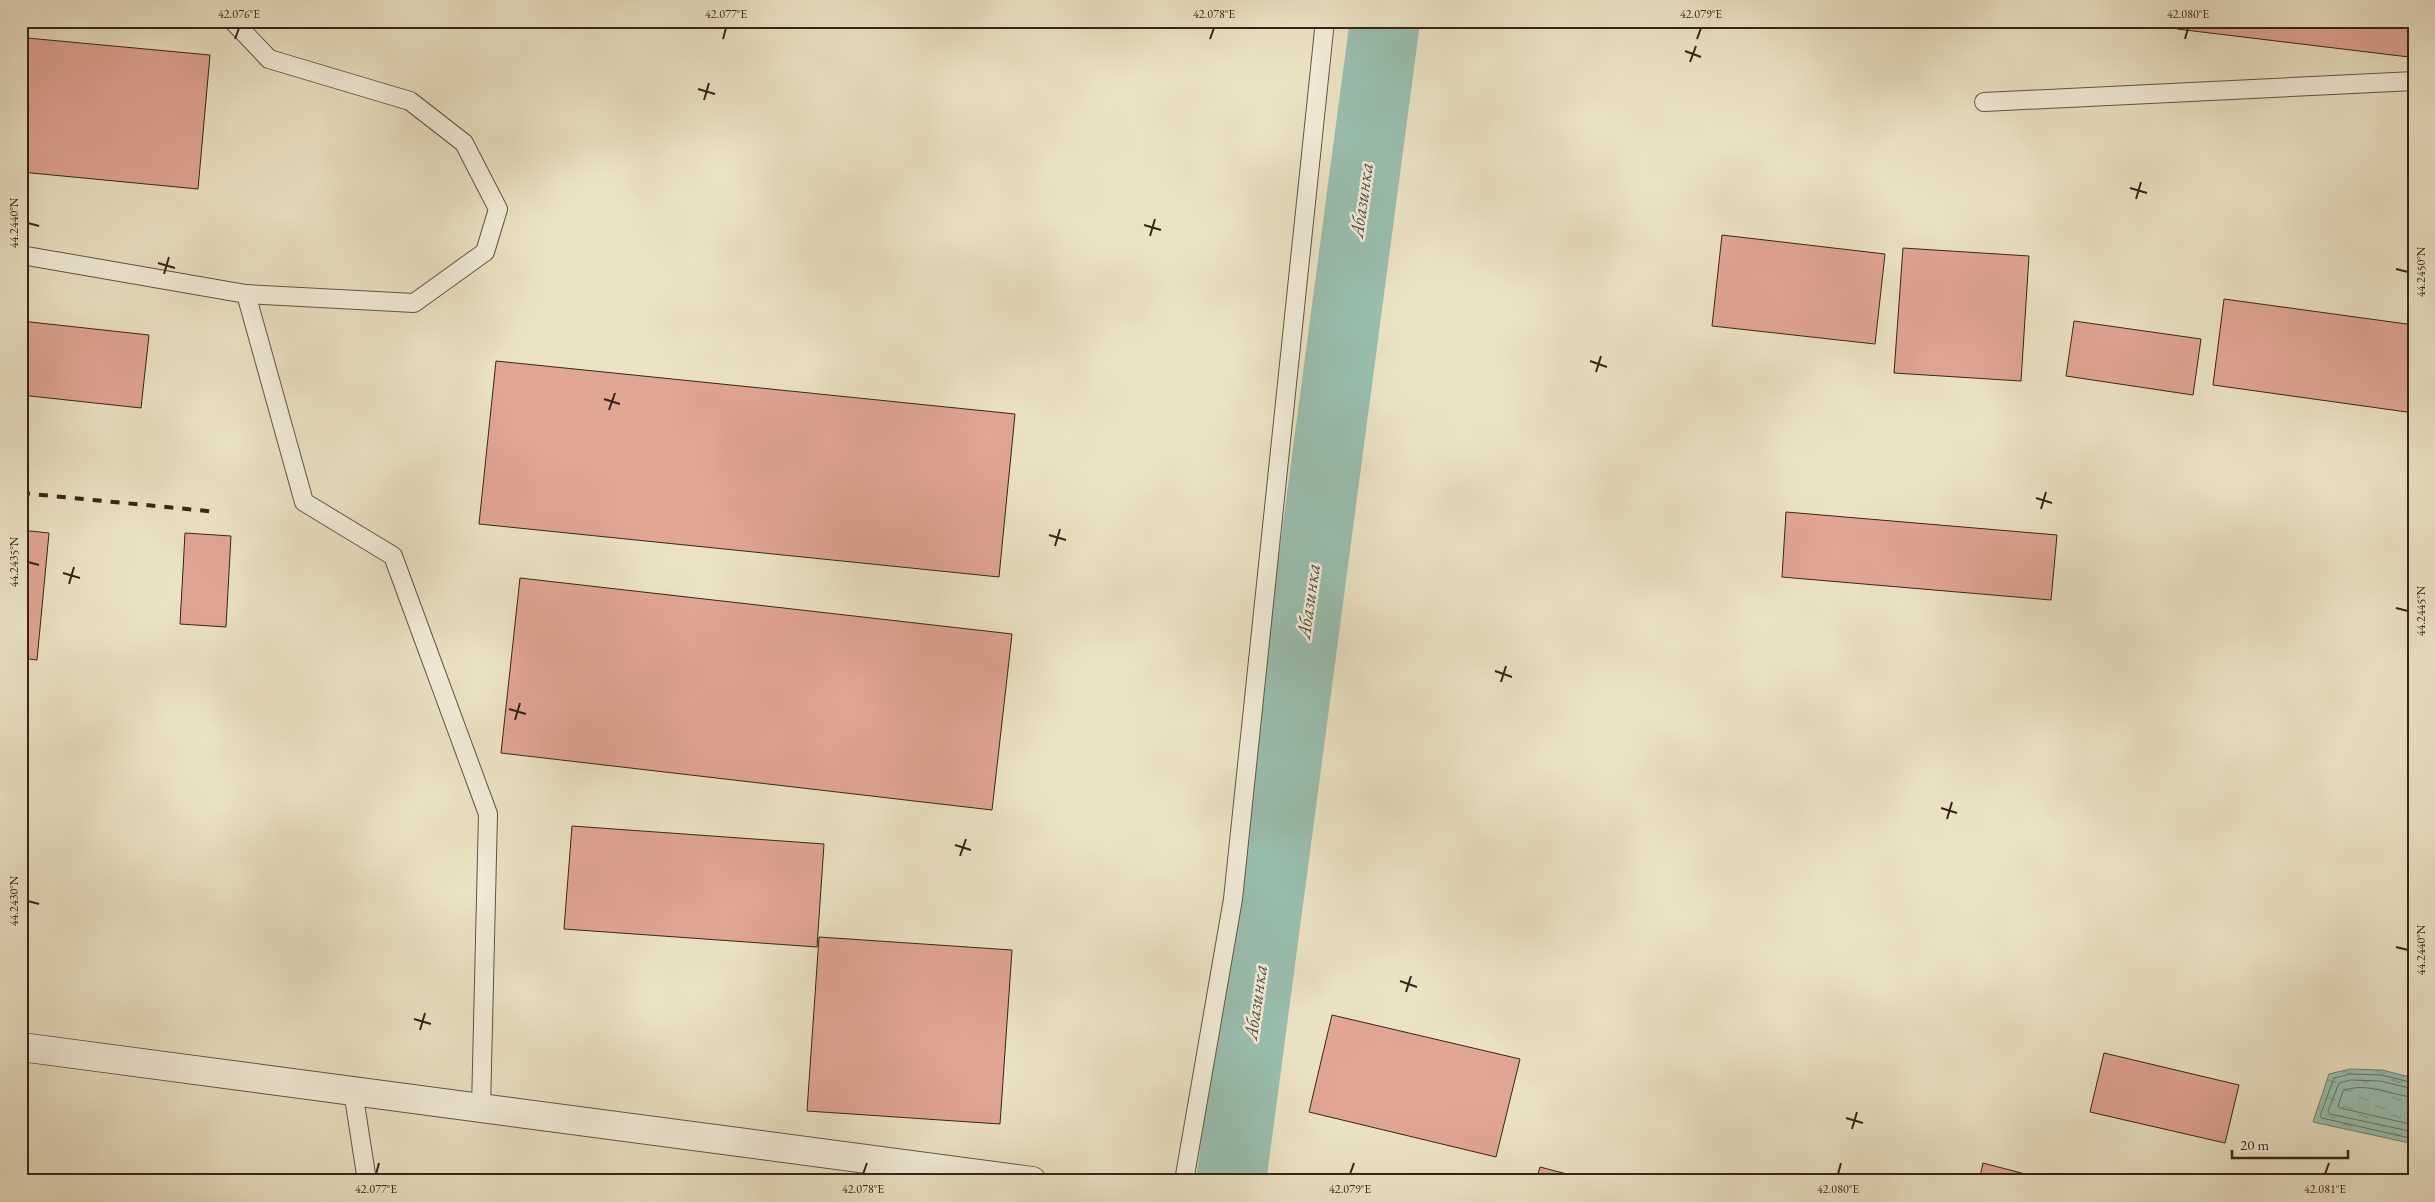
<svg xmlns="http://www.w3.org/2000/svg" width="2435" height="1202" viewBox="0 0 2435 1202" font-family="'EB Garamond',serif">
	<style>
		.water { fill: url(#water-ripples); stroke: #718173 }
		.lines { fill: none; stroke-linecap: round; stroke-linejoin: round }
		.shore { stroke: #687264; stroke-width: 1 }
		.river { stroke: #99bfaf; stroke-width: 70 }
		.building { fill: #e1a594; stroke: #362418 }
		.service-casing { stroke: #635443; stroke-width: 20 }
		.minor-casing { stroke: #635443; stroke-width: 30 }
		.service { stroke: #f2ecd9; stroke-width: 18 }
		.minor { stroke: #f2ecd9; stroke-width: 28 }
		.rail { stroke: #362418; stroke-width: 4; stroke-dasharray: 9 9; stroke-linecap: butt }
		.ticks { fill: none; stroke: #362418; stroke-width: 2 }
		.labels { text-anchor: middle; dominant-baseline: central; stroke-width: 5; stroke-linejoin: round; paint-order: stroke }
		.water-label { font-size: 20px; font-style: italic; fill: #545245; stroke: #f2ecd9 }
		.neatline { fill: none; stroke: #362418; stroke-width: 2 }
		.ticks-label { font-size: 12px; text-anchor: middle; fill: #362418 }
	</style>
	<defs>
		<pattern id="water-ripples" width="26" height="14" patternUnits="userSpaceOnUse" patternTransform="scale(1.25)"><rect width="26" height="14" fill="#99bfaf"/><path d="M2 4q2-2 4 0t4 0M15 11q2-2 4 0t4 0" fill="none" stroke="#7e9b8d"/></pattern>
	</defs>
	<rect width="100%" height="100%" fill="#ebe2c4"/>
	<filter id="stains"><feTurbulence type="fractalNoise" baseFrequency=".004" numOctaves="4"/><feColorMatrix values="0 0 0 0 .2 0 0 0 0 .09 0 0 0 0 .02 0 0 0 .5 -.17"/></filter>
	<radialGradient id="worn" r=".72"><stop offset=".6" stop-color="#630" stop-opacity="0"/><stop offset="1" stop-color="#630" stop-opacity=".3"/></radialGradient>
	<polygon class="water" points="2350,1069 2382,1070 2414,1078 2414,1144 2313,1122 2329,1074"/>
	<g class="lines">
		<g class="shore">
			<polyline points="2414,1083 2381,1075 2350,1074 2334,1078 2320,1116 2322,1118 2414,1139"/>
			<polyline points="2414,1089 2380,1081 2351,1080 2339,1083 2328,1111 2330,1114 2414,1132"/>
			<path d="M2414,1097C2391,1096 2367,1081 2343,1091L2338,1106L2340,1108L2414,1125"/>
		</g>
		<polyline class="river" points="1231,1181 1385,21"/>
	</g>
	<g class="building">
		<polygon points="2178,21 2396,21 2413,23 2409,57 2177,29"/>
		<polygon points="27,38 210,55 198,189 21,172 21,102"/>
		<polygon points="1722,235 1885,254 1875,344 1712,326"/>
		<polygon points="1903,248 2029,256 2021,381 1894,373"/>
		<polygon points="2224,299 2414,325 2414,413 2213,385"/>
		<polygon points="21,321 149,335 141,408 21,395"/>
		<polygon points="2074,321 2201,339 2193,395 2066,376"/>
		<polygon points="496,361 1015,414 999,577 479,524"/>
		<polygon points="1786,512 2057,535 2051,600 1782,577"/>
		<polygon points="21,530 49,533 37,660 21,658"/>
		<polygon points="185,533 231,536 226,627 180,624"/>
		<polygon points="520,578 1012,634 992,810 501,753"/>
		<polygon points="572,826 824,844 817,947 564,929"/>
		<polygon points="819,937 1012,950 1000,1124 807,1111"/>
		<polygon points="1332,1015 1520,1059 1496,1157 1309,1112"/>
		<polygon points="2104,1053 2239,1085 2225,1143 2090,1112"/>
		<polygon points="1983,1163 2052,1181 1979,1181"/>
		<polygon points="1540,1167 1594,1181 1536,1181"/>
	</g>
	<g class="lines">
		<g class="service-casing">
			<g id="service">
				<polyline points="233,21 269,59 410,101 464,143 498,209 485,252 414,303 246,294"/>
				<polyline points="1984,102 2414,81"/>
				<polyline points="21,255 246,294 304,502 393,556 488,814 481,1108"/>
				<polyline points="353,1091 367,1181"/>
				<polyline points="1184,1181 1233,899 1325,21"/>
			</g>
		</g>
		<g class="minor-casing">
			<polyline id="minor" points="21,1047 1032,1181"/>
		</g>
		<use href="#service" class="service"/>
		<use href="#minor" class="minor"/>
		<polyline class="rail" points="21,493 218,512"/>
	</g>
	<path class="ticks" d="M235,39L239,28M723,39L726,28M1210,39L1214,28M1697,39L1701,28M2185,39L2188,28M1685,51L1701,57M1690,62L1696,46M698,89L715,94M704,100L709,83M2130,188L2147,193M2136,199L2141,182M28,223L39,226M1144,225L1161,230M1150,236L1155,219M158,263L175,268M2396,269L2408,272M164,274L169,257M1590,361L1607,367M1596,372L1601,356M604,399L620,404M609,410L615,393M2036,498L2052,503M2041,509L2046,492M1049,535L1066,540M1055,546L1060,529M28,562L39,565M63,573L80,578M69,584L74,567M2396,608L2408,611M1495,671L1512,677M1501,682L1506,666M509,709L526,714M515,720L520,703M1941,808L1957,813M1947,819L1952,802M955,845L971,850M960,856L966,839M28,901L39,904M2396,947L2408,950M1400,981L1417,987M1406,992L1411,976M414,1019L431,1024M420,1030L425,1013M1846,1118L1863,1123M1852,1129L1857,1112M376,1174L379,1163M863,1174L867,1163M1350,1174L1354,1163M1838,1174L1841,1163M2325,1174L2329,1163"/>
	<g class="labels">
		<g class="water-label">
			<text transform="translate(1361 200) rotate(-82)">Абазинка</text>
			<text transform="translate(1308 601) rotate(-82)">Абазинка</text>
			<text transform="translate(1255 1002) rotate(-82)">Абазинка</text>
		</g>
	</g>
	<rect width="2435" height="1202" fill="none" stroke="#ebe2c4" stroke-width="55"/>
	<path d="M2232 1150v8h116v-8" fill="none" stroke="#362418" stroke-width="2.5"/>
	<text x="2240" y="1150" font-size="15" fill="#362418" stroke="#f2ecd9" stroke-width="4" paint-order="stroke">20 m</text>
	<rect x="28" y="28" width="2380" height="1146" class="neatline"/>
	<g class="ticks-label">
		<text x="239" y="18">42.076°E</text>
		<text x="726" y="18">42.077°E</text>
		<text x="1214" y="18">42.078°E</text>
		<text x="1701" y="18">42.079°E</text>
		<text x="2188" y="18">42.080°E</text>
		<text transform="translate(14 223) rotate(-90)" y="4">44.2440°N</text>
		<text transform="translate(2421 272) rotate(-90)" y="4">44.2450°N</text>
		<text transform="translate(14 562) rotate(-90)" y="4">44.2435°N</text>
		<text transform="translate(2421 611) rotate(-90)" y="4">44.2445°N</text>
		<text transform="translate(14 901) rotate(-90)" y="4">44.2430°N</text>
		<text transform="translate(2421 950) rotate(-90)" y="4">44.2440°N</text>
		<text x="376" y="1193">42.077°E</text>
		<text x="863" y="1193">42.078°E</text>
		<text x="1350" y="1193">42.079°E</text>
		<text x="1838" y="1193">42.080°E</text>
		<text x="2325" y="1193">42.081°E</text>
	</g>
	<rect width="100%" height="100%" filter="url(#stains)"/>
	<rect width="100%" height="100%" fill="url(#worn)"/>
</svg>
